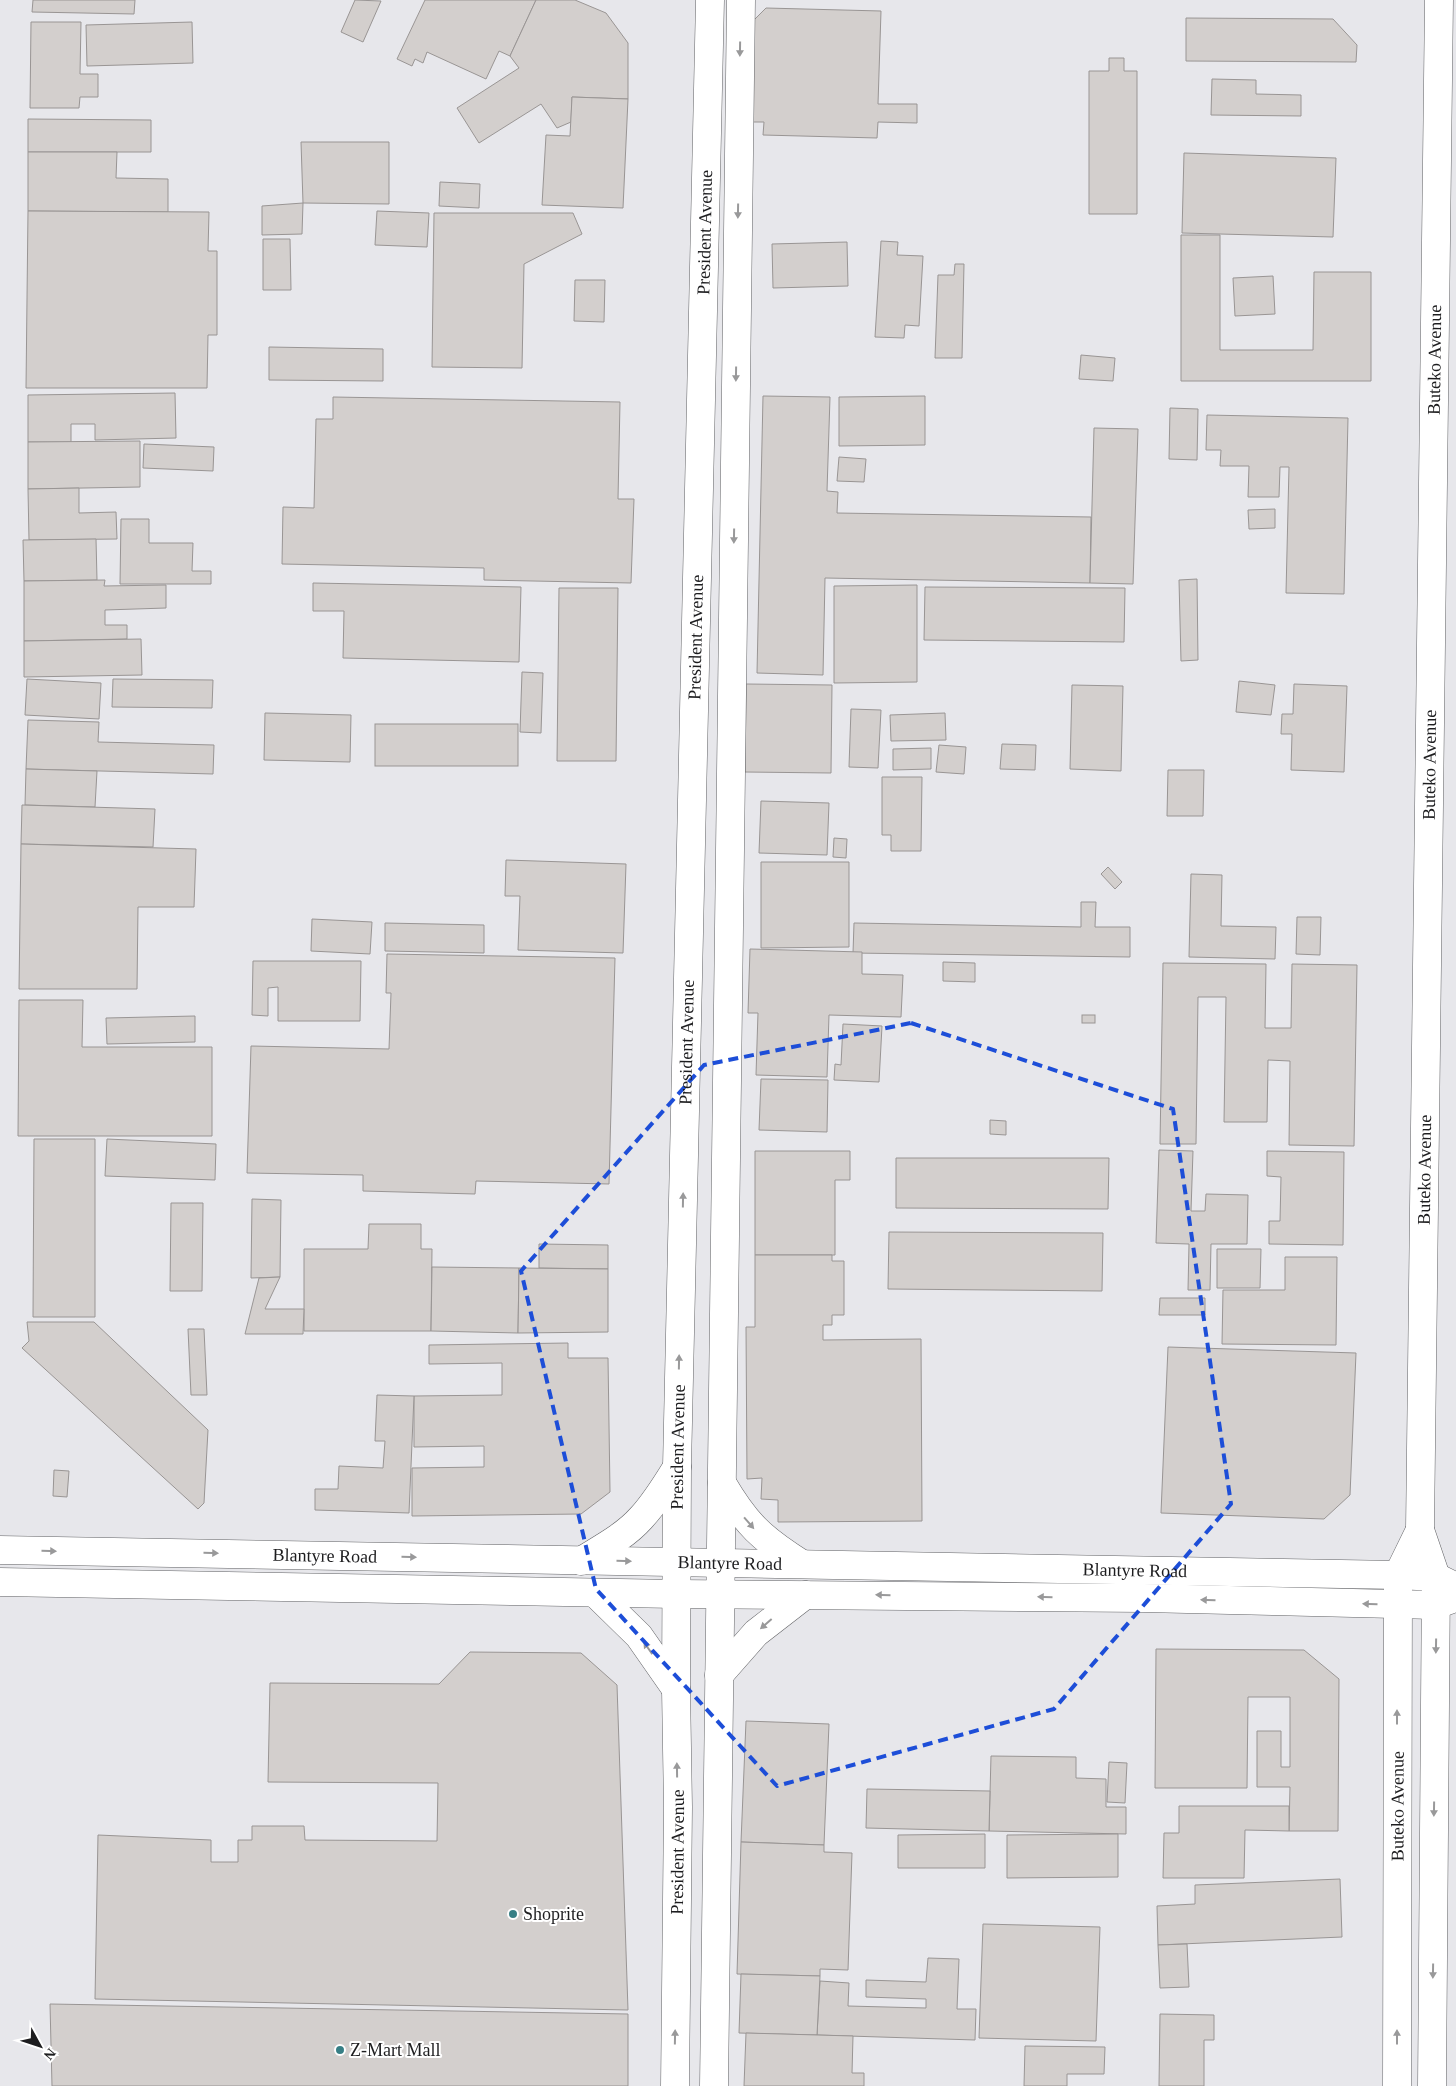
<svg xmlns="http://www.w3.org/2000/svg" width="1456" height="2086" viewBox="0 0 1456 2086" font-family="Georgia,serif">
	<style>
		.building { fill: #d3cfcd; stroke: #999594 }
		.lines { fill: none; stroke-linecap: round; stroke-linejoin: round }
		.minor-casing { stroke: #626366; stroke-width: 29 }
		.secondary-casing { stroke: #626366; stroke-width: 29 }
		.minor { stroke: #fff; stroke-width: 28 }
		.secondary { stroke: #fff; stroke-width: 28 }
		.oneway { fill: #99999a }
		.marked { fill: none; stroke: #1d4ed8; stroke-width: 4; stroke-dasharray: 10 6; stroke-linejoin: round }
		.poi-dot { fill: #377f85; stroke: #fff; stroke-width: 2 }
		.labels { text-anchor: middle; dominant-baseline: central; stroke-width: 4; stroke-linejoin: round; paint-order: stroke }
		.street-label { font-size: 18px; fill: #1d1d1f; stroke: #fff }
		.poi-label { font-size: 18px; fill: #1d1d1f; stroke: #fff; text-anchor: start }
	</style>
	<rect width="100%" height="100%" fill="#e7e7eb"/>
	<g class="building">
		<polygon points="33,0 135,0 134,14 32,12"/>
		<polygon points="355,0 381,1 363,42 341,32"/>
		<polygon points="425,0 536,0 510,56 499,51 486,79 427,52 423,63 415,59 412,66 397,59"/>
		<polygon points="536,0 575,0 606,13 628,43 628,99 572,97 571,122 557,128 541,104 479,143 457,108 519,68 510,56"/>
		<polygon points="766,8 881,11 878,104 917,104 917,123 878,122 877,138 763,135 764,122 746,122 749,25"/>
		<polygon points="1186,18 1333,19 1357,45 1356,62 1186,61"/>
		<polygon points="31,22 81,22 80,74 98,74 98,97 80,97 79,108 30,108"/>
		<polygon points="192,22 193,63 87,66 86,25"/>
		<polygon points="1109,58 1124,58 1124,71 1137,71 1137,214 1089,214 1089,71 1109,71"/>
		<polygon points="1212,79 1256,80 1256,94 1301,95 1301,116 1211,115"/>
		<polygon points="572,97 628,99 623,208 542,205 546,135 570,136"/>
		<polygon points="28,119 151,120 151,152 28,152"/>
		<polygon points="301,142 389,142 389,204 303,203"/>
		<polygon points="28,152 117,152 116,178 168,179 168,212 28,211"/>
		<polygon points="1184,153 1336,158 1333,237 1182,233"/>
		<polygon points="440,182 480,184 479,208 439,206"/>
		<polygon points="303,203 302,234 262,235 262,206"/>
		<polygon points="28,211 209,212 208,251 217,251 217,335 208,335 207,388 26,388"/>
		<polygon points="377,211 429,213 427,247 375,245"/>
		<polygon points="434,213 573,213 582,234 524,264 522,368 432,367"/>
		<polygon points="1181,235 1220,235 1220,350 1313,350 1314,272 1371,272 1371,381 1181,381"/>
		<polygon points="263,239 290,239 291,290 263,290"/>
		<polygon points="881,241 898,242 897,255 923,256 919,326 905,325 904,338 875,337"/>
		<polygon points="847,242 848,286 773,288 772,244"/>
		<polygon points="955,264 964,264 962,358 935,358 938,275 954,275"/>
		<polygon points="1273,276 1275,314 1235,316 1233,278"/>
		<polygon points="575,280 605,280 604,322 574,321"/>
		<polygon points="269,347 383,349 383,381 269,380"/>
		<polygon points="1081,355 1115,358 1113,381 1079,379"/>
		<polygon points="175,393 176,438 95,440 95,424 71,424 71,442 28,442 28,395"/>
		<polygon points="763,396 830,397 827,491 838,492 837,513 1091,517 1090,583 825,578 823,675 757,673"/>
		<polygon points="925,396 925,445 839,446 839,397"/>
		<polygon points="333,397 620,402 618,499 634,499 631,583 484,580 484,568 282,564 283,507 314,508 316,419 333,419"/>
		<polygon points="1170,408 1198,409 1197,460 1169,459"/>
		<polygon points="1207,415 1348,418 1344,594 1286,593 1289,467 1280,467 1279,497 1248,497 1249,466 1220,466 1221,450 1206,450"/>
		<polygon points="1094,428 1138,429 1133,584 1090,583"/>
		<polygon points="140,441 140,487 28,489 28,442"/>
		<polygon points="144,444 214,447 213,471 143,468"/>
		<polygon points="839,457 866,459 864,482 837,481"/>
		<polygon points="79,488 79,513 116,512 117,539 29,540 28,489"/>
		<polygon points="1275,509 1275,528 1249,529 1248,510"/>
		<polygon points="121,519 149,519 149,543 193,543 192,571 211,571 211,584 120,584"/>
		<polygon points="96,539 97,580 24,581 23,540"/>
		<polygon points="1197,579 1198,660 1181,661 1179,580"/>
		<polygon points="105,580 104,586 166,585 166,608 105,610 105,625 127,625 127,639 24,641 24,581"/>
		<polygon points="313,583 521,587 519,662 343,658 344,611 313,611"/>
		<polygon points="917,585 917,682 834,683 834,586"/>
		<polygon points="925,587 1125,588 1124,642 924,640"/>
		<polygon points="559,588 618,588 616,761 557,761"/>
		<polygon points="141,639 142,675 24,677 24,641"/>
		<polygon points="522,672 543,673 541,733 520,732"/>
		<polygon points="27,679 101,683 99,719 25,715"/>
		<polygon points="113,679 213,680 212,708 112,707"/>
		<polygon points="1239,681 1275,685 1271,715 1236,712"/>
		<polygon points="746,684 832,685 831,773 745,772"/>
		<polygon points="1294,684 1347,686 1344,772 1291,770 1292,734 1281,734 1282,714 1293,714"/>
		<polygon points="1072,685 1123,686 1121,771 1070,769"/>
		<polygon points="851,709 881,710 878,768 849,767"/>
		<polygon points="265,713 351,715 350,762 264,760"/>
		<polygon points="945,713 946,740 891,741 890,715"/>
		<polygon points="28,720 99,722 98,742 214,745 213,774 26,769"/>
		<rect x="375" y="724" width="143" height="42"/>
		<polygon points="1002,744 1036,745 1035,770 1000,769"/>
		<polygon points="939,745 966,747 964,774 936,772"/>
		<polygon points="931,748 931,769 893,770 893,749"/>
		<polygon points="26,769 97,771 95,807 25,805"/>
		<polygon points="1168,770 1204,770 1203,816 1167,816"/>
		<polygon points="882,777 922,777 921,851 891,851 891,835 882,835"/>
		<polygon points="761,801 829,803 827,855 759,853"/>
		<polygon points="22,805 155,809 153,847 21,844"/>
		<polygon points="834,838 847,839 846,858 833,857"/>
		<polygon points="21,844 196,849 194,907 138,907 137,989 19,989"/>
		<polygon points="506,860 626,864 623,953 518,950 520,896 505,896"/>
		<polygon points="761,862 849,862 849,947 761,948"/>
		<polygon points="1108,867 1122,882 1115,889 1101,874"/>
		<polygon points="1191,874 1222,875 1221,926 1276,927 1275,959 1189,957"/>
		<polygon points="1081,902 1096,902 1095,927 1130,927 1130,957 853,953 854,923 1081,927"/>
		<polygon points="1297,917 1321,917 1320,955 1296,954"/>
		<polygon points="312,919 372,922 370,954 311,951"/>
		<polygon points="385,923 484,925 484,953 385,951"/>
		<polygon points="750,949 862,952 862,974 903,975 901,1017 829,1015 827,1077 756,1075 758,1013 748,1013"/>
		<polygon points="387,954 615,958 609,1184 476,1181 475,1194 363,1191 363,1175 247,1173 251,1046 389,1049 391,993 386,993"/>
		<polygon points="253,961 361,961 360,1021 278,1021 278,987 268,988 268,1016 252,1015"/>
		<polygon points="943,962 975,963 975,982 943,981"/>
		<polygon points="1163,963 1266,964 1265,1028 1291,1028 1292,964 1357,965 1354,1146 1289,1145 1290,1061 1268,1060 1267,1122 1224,1122 1226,997 1198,997 1196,1144 1160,1144"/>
		<polygon points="19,1000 83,1000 82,1047 212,1047 212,1136 18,1136"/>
		<rect x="1082" y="1015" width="13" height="8"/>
		<polygon points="195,1016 195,1042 107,1044 106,1018"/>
		<polygon points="843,1024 882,1026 879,1082 834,1080 835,1064 841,1065"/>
		<polygon points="761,1079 828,1080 827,1132 759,1130"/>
		<polygon points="990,1120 1006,1121 1006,1135 990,1134"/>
		<polygon points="34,1139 95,1139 95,1317 33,1317"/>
		<polygon points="107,1139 216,1144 215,1180 105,1176"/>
		<polygon points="1159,1150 1193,1151 1191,1211 1205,1211 1206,1194 1248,1195 1247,1244 1211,1244 1210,1290 1188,1290 1189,1244 1156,1243"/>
		<polygon points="755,1151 850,1151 850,1180 835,1180 835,1255 755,1255"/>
		<polygon points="1267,1151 1344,1152 1343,1245 1269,1244 1269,1221 1280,1221 1281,1177 1267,1176"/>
		<polygon points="896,1158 1109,1158 1108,1209 896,1208"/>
		<polygon points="252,1199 281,1200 280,1277 251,1278"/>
		<polygon points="171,1203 203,1203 202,1291 170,1291"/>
		<polygon points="369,1224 421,1224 421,1249 432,1249 431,1331 304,1331 304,1249 368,1249"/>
		<polygon points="889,1232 1103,1233 1102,1291 888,1289"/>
		<polygon points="539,1244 608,1245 608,1269 539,1268"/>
		<polygon points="1217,1249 1261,1249 1260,1288 1217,1288"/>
		<polygon points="755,1255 832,1255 832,1261 844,1261 844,1315 832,1315 832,1325 823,1325 823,1340 921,1339 922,1521 778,1522 778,1500 761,1499 762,1478 747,1479 746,1327 755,1327"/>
		<polygon points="1285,1257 1337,1257 1336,1345 1222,1344 1223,1290 1285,1290"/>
		<polygon points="432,1267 519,1268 518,1333 431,1331"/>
		<polygon points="519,1268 608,1269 608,1332 518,1333"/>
		<polygon points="280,1277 265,1309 304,1309 303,1334 245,1334 259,1278"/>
		<polygon points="1160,1298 1205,1298 1205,1315 1159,1315"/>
		<polygon points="27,1322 94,1322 208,1430 204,1503 198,1509 22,1348 29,1341"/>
		<polygon points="188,1329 204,1329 207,1395 191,1395"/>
		<polygon points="568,1343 568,1358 608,1358 610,1492 581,1514 412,1516 412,1468 484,1467 484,1446 414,1447 414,1396 502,1395 502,1363 429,1364 429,1345"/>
		<polygon points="1168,1347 1356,1353 1350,1495 1324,1519 1161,1513"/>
		<polygon points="377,1395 414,1396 409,1513 315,1510 315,1489 338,1489 339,1466 383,1468 385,1441 375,1441"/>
		<polygon points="54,1470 69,1471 67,1497 53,1496"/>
		<polygon points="1156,1649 1304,1650 1339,1679 1338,1831 1289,1831 1290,1787 1257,1787 1257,1731 1281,1731 1281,1767 1290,1767 1290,1697 1248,1697 1247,1788 1155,1788"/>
		<polygon points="470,1652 581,1653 617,1685 628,2010 95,1999 98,1835 211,1840 211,1862 238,1862 238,1840 252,1840 252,1826 304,1826 305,1840 437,1841 438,1783 268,1782 270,1683 439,1684"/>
		<polygon points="746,1721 829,1724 824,1845 741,1842"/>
		<polygon points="991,1756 1076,1757 1076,1778 1106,1779 1106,1807 1126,1807 1126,1834 989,1831"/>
		<polygon points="1109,1762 1127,1763 1125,1803 1107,1802"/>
		<polygon points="867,1789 990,1791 989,1831 866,1828"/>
		<polygon points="1179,1806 1289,1806 1289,1831 1245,1830 1244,1878 1163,1878 1164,1833 1179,1833"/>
		<polygon points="985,1834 985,1868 898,1868 898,1835"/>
		<polygon points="1118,1834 1118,1877 1007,1878 1007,1835"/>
		<polygon points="741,1842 824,1845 824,1852 852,1853 848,1970 820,1969 820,1976 737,1974"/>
		<polygon points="1340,1879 1342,1937 1158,1945 1157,1906 1195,1904 1195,1885"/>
		<polygon points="983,1924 1100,1927 1096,2041 979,2038"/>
		<polygon points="1187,1944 1189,1987 1160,1988 1158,1945"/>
		<polygon points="928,1958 959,1959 957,2009 976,2009 975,2040 817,2035 820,1981 849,1983 848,2006 926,2008 926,1999 866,1997 866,1980 926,1982"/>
		<polygon points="741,1974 820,1976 817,2035 739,2033"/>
		<polygon points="50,2004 628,2014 628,2086 52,2086"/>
		<polygon points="1160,2014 1214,2015 1214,2040 1204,2040 1204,2086 1159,2086"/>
		<polygon points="746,2033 853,2036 852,2073 864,2073 864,2086 744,2086"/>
		<polygon points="1025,2046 1105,2047 1104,2074 1067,2074 1067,2086 1024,2086"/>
	</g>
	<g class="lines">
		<g class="minor-casing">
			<g id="minor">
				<path id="s1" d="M0,1550L1398,1575L1436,1577L1456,1587"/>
				<polyline points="0,1582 676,1594 1144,1598 1436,1605 1452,1599"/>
				<path id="s2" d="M1397,2086L1398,1575L1420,1530"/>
				<path id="s3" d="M1432,2086L1436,1577L1420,1530L1439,0"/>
			</g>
		</g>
		<g class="secondary-casing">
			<g id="secondary">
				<path d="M722,1483C746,1524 762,1539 802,1564"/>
				<path d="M581,1561C602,1548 625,1536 641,1518C655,1503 666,1485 677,1467"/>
				<polyline points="595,1593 639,1636 676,1689"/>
				<polyline points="719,1675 756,1633 805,1595"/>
				<path id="s4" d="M675,2086L678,1807L676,1689L677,1467L710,0"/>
				<polyline points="714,2086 741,0"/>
			</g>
		</g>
		<use href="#minor" class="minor"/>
		<use href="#secondary" class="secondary"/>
	</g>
	<defs><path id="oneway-solid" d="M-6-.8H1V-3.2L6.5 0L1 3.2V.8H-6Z" transform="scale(1.25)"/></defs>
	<g class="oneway">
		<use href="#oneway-solid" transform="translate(740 49) rotate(91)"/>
		<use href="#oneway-solid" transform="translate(738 211) rotate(91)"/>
		<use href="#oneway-solid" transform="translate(736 374) rotate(91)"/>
		<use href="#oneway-solid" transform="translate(734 536) rotate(91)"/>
		<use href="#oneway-solid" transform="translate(683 1200) rotate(-89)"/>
		<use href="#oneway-solid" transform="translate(679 1362) rotate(-89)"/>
		<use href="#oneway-solid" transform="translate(749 1523) rotate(49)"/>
		<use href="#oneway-solid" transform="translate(49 1551) rotate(1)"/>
		<use href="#oneway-solid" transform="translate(211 1553) rotate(1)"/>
		<use href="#oneway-solid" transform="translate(409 1557) rotate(1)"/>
		<use href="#oneway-solid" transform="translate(624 1561) rotate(1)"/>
		<use href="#oneway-solid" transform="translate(883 1595) rotate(-179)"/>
		<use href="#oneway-solid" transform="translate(1045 1597) rotate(-179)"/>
		<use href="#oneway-solid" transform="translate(1208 1600) rotate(-178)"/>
		<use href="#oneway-solid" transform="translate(1370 1604) rotate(-178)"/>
		<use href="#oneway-solid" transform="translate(766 1624) rotate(139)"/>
		<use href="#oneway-solid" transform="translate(1436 1646) rotate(91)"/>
		<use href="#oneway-solid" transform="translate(648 1648) rotate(-125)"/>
		<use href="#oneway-solid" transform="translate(1397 1717) rotate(-90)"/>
		<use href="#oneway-solid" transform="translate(677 1770) rotate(-91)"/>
		<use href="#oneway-solid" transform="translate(1434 1809) rotate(91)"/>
		<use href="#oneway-solid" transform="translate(1433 1971) rotate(91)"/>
		<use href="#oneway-solid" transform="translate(675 2037) rotate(-89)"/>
		<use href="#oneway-solid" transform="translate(1397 2037) rotate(-90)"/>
	</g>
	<path class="marked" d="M911,1023L1173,1109L1231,1504L1054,1709L777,1786L596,1589L521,1271L704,1065Z"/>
	<g class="poi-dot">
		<circle cx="513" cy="1914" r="5"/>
		<circle cx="340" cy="2050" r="5"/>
	</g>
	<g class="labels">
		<g class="street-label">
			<text stroke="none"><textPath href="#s4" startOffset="1854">President Avenue</textPath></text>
			<text stroke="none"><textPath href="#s3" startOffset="1729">Buteko Avenue</textPath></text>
			<text stroke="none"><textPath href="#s4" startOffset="1449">President Avenue</textPath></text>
			<text stroke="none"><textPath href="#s3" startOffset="1324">Buteko Avenue</textPath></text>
			<text stroke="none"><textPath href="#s4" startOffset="1044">President Avenue</textPath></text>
			<text stroke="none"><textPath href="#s3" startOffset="919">Buteko Avenue</textPath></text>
			<text stroke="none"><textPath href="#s4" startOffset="639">President Avenue</textPath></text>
			<text stroke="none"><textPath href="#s1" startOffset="325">Blantyre Road</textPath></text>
			<text stroke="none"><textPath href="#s1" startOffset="730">Blantyre Road</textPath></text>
			<text stroke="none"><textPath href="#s1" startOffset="1135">Blantyre Road</textPath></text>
			<text stroke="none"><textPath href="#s2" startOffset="280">Buteko Avenue</textPath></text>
			<text stroke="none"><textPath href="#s4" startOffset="234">President Avenue</textPath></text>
		</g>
		<g class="poi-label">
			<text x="523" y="1914">Shoprite</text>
			<text x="350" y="2050">Z-Mart Mall</text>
		</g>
	</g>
	<g transform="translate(40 2046) rotate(130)" stroke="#ffffff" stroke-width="4" paint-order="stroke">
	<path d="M0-4L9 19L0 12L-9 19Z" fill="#1d1d1f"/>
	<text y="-8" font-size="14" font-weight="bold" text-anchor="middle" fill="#1d1d1f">N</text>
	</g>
</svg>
